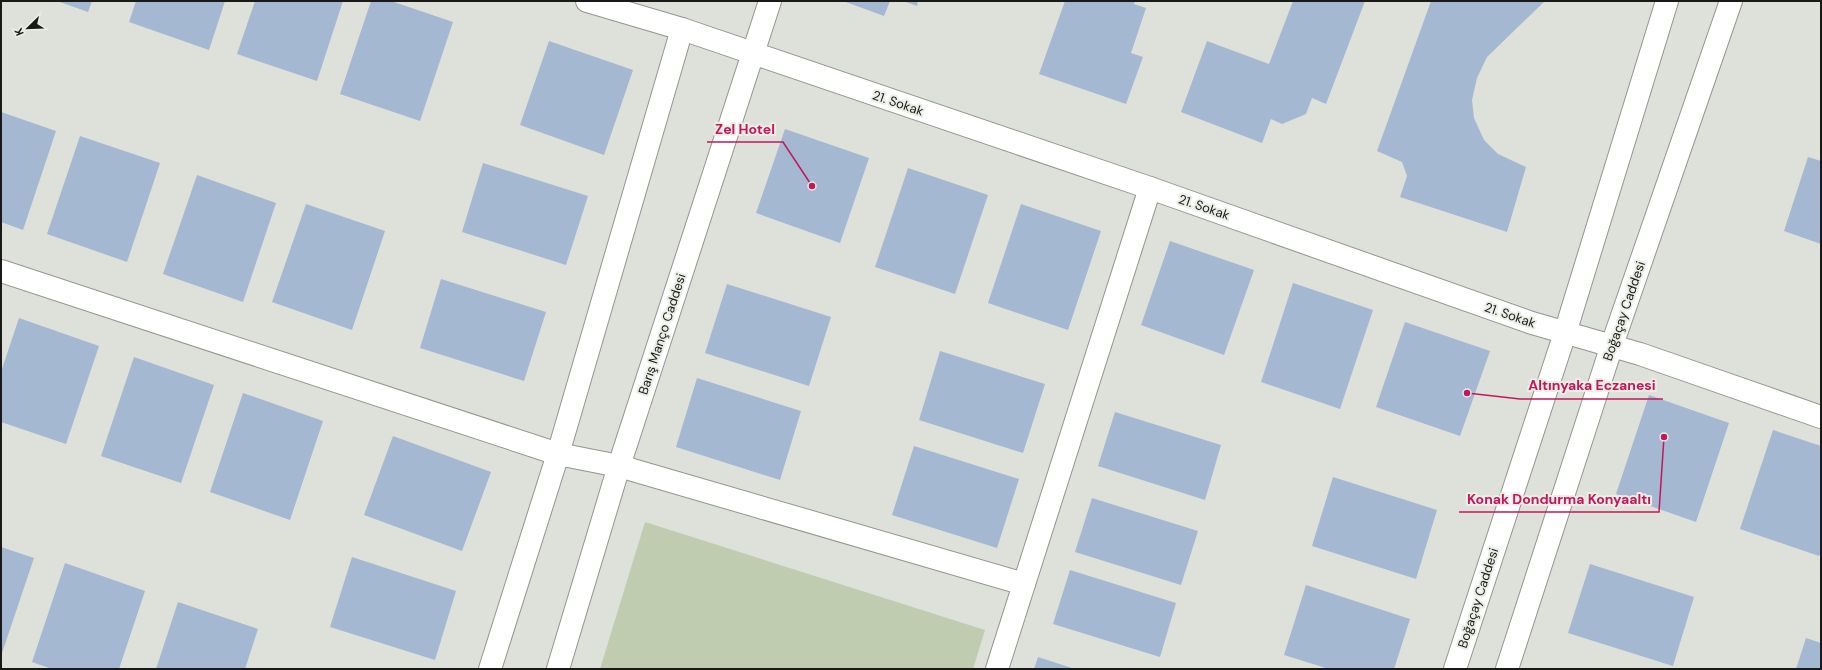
<svg xmlns="http://www.w3.org/2000/svg" width="1822" height="670" viewBox="0 0 1822 670" font-family="'DM Sans',sans-serif">
	<style>
		.green { fill: #c0ccaf }
		.building { fill: #a4b8d2 }
		.lines { fill: none; stroke-linecap: round; stroke-linejoin: round }
		.street-casing { stroke: #92968e; stroke-width: 24 }
		.secondary-casing { stroke: #92968e; stroke-width: 24 }
		.street { stroke: #fff; stroke-width: 22 }
		.secondary { stroke: #fff; stroke-width: 22 }
		.labels { text-anchor: middle; dominant-baseline: central; stroke-width: 4; stroke-linejoin: round; paint-order: stroke }
		.street-label { font-size: 13px; fill: #191a17; stroke: #ebeee6 }
		.leader { fill: none; stroke: #c2185b; stroke-width: 1.5 }
		.callout-dot { fill: #c2185b; stroke: #ebeee6; stroke-width: 1.5 }
		.callout-label { font-size: 14px; text-anchor: middle; font-weight: bold; fill: #c2185b; stroke: #ebeee6; stroke-width: 4; stroke-linejoin: round; paint-order: stroke }
	</style>
	<rect width="100%" height="100%" fill="#dee1d9"/>
	<polygon class="green" points="645,522 985,630 973,669 600,669"/>
	<g class="building">
		<polygon points="57,1 92,1 88,12"/>
		<polygon points="136,1 225,1 209,50 129,22"/>
		<polygon points="255,1 343,1 317,81 237,54"/>
		<polygon points="371,1 391,1 453,22 420,121 340,94"/>
		<polygon points="843,1 890,1 884,16"/>
		<polygon points="903,1 918,1 917,6"/>
		<polygon points="1065,1 1135,1 1134,4 1146,8 1131,53 1143,57 1126,104 1039,74"/>
		<polygon points="1293,1 1365,1 1326,104 1312,98 1306,114 1282,124 1271,119 1262,143 1181,112 1207,41 1269,64"/>
		<polygon points="1431,1 1545,1 1487,57 1477,78 1472,100 1474,118 1484,140 1498,154 1526,167 1507,232 1400,197 1407,176 1402,162 1377,151"/>
		<polygon points="549,41 633,70 604,155 520,125"/>
		<polygon points="1,112 56,131 23,230 1,222"/>
		<polygon points="785,129 869,158 840,243 756,213"/>
		<polygon points="80,136 160,163 127,262 47,234"/>
		<polygon points="1808,157 1821,161 1821,244 1784,231"/>
		<polygon points="483,163 588,196 566,265 462,232"/>
		<polygon points="908,168 988,195 955,294 875,267"/>
		<polygon points="197,175 276,203 243,302 163,274"/>
		<polygon points="306,204 385,231 352,330 272,302"/>
		<polygon points="1021,204 1101,231 1068,330 988,303"/>
		<polygon points="1170,241 1254,270 1224,355 1141,325"/>
		<polygon points="441,279 546,312 524,381 420,348"/>
		<polygon points="1293,283 1373,310 1340,409 1261,382"/>
		<polygon points="727,284 831,317 809,386 705,353"/>
		<polygon points="19,318 99,346 66,444 1,422 1,372"/>
		<polygon points="1405,322 1490,351 1460,436 1376,407"/>
		<polygon points="940,351 1045,384 1023,453 919,420"/>
		<polygon points="134,357 214,385 181,483 101,456"/>
		<polygon points="697,378 801,411 780,480 676,447"/>
		<polygon points="243,393 323,421 290,520 210,492"/>
		<polygon points="1649,395 1729,423 1696,522 1616,494"/>
		<polygon points="1115,412 1221,445 1205,500 1098,466"/>
		<polygon points="1773,430 1821,446 1821,551 1819,556 1740,529"/>
		<polygon points="393,436 491,472 462,551 364,515"/>
		<polygon points="914,446 1019,479 997,548 892,515"/>
		<polygon points="1333,477 1437,510 1416,579 1312,546"/>
		<polygon points="1092,498 1198,531 1181,585 1075,552"/>
		<polygon points="1,547 34,558 1,656"/>
		<polygon points="352,557 456,591 435,660 330,627"/>
		<polygon points="65,563 145,591 119,669 52,669 32,662"/>
		<polygon points="1590,564 1694,597 1673,666 1568,633"/>
		<polygon points="1070,570 1176,603 1160,657 1053,624"/>
		<polygon points="1306,585 1410,619 1394,669 1329,669 1284,655"/>
		<polygon points="178,602 258,629 245,669 156,669"/>
		<polygon points="1806,638 1821,643 1821,669 1796,669"/>
		<polygon points="1038,657 1075,669 1034,669"/>
	</g>
	<g class="lines">
		<g class="street-casing">
			<g id="street">
				<polyline points="587,1 682,29 1150,188 1532,323 1640,354 1821,417"/>
				<polyline points="1,271 558,454 619,466 1024,584"/>
				<polyline points="490,669 558,454 682,29"/>
				<polyline points="997,669 1150,188"/>
			</g>
		</g>
		<g class="secondary-casing">
			<g id="secondary">
				<polyline points="558,669 619,466 770,1"/>
				<polyline points="1455,669 1565,333 1667,1"/>
				<polyline points="1507,669 1612,345 1731,1"/>
			</g>
		</g>
		<use href="#street" class="street"/>
		<use href="#secondary" class="secondary"/>
	</g>
	<g class="labels">
		<g class="street-label">
			<text transform="translate(898 103) rotate(19)">21. Sokak</text>
			<text transform="translate(1204 207) rotate(19)">21. Sokak</text>
			<text transform="translate(1624 311) rotate(-71)">Boğaçay Caddesi</text>
			<text transform="translate(1510 315) rotate(19)">21. Sokak</text>
			<text transform="translate(662 334) rotate(-72)">Barış Manço Caddesi</text>
			<text transform="translate(1478 598) rotate(-72)">Boğaçay Caddesi</text>
		</g>
	</g>
	<path class="leader" d="M812 186L783 142H707M1467 393L1520 399H1663M1664 437L1659 512H1459"/>
	<g class="callout-dot">
		<circle cx="812" cy="186" r="4"/>
		<circle cx="1467" cy="393" r="4"/>
		<circle cx="1664" cy="437" r="4"/>
	</g>
	<g class="callout-label">
		<text x="745" y="134">Zel Hotel</text>
		<text x="1592" y="390">Altınyaka Eczanesi</text>
		<text x="1559" y="504">Konak Dondurma Konyaaltı</text>
	</g>
	<rect width="1822" height="670" fill="none" stroke="#191a17" stroke-width="4"/>
	<g transform="translate(28 28) rotate(247)" stroke="#ebeee6" stroke-width="3" paint-order="stroke">
	<path d="M0-3L7 15L0 10L-7 15Z" fill="#191a17"/>
	<text y="-6" font-size="11" font-weight="bold" text-anchor="middle" fill="#191a17">K</text>
	</g>
</svg>
